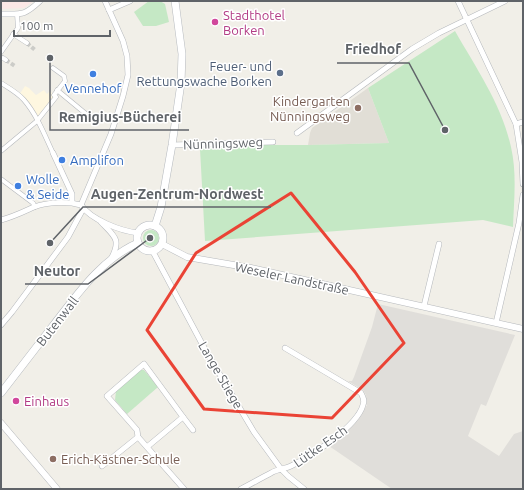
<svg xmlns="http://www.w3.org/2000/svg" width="524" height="490" viewBox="0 0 524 490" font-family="Ubuntu,sans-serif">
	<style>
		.commercial { fill: #fef7e0 }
		.industrial { fill: #e0deda }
		.education { fill: #e1ded6 }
		.medical { fill: #fce8e6 }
		.green { fill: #c5e8c5 }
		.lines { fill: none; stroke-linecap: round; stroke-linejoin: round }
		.pedestrian-tunnel { stroke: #ccccc8; stroke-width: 4; stroke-dasharray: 4 2; stroke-linecap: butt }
		.pedestrian-casing { stroke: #b5b8bc; stroke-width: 5 }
		.minor-casing { stroke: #b5b8bc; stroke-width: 6 }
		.tertiary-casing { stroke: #b5b8bc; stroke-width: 7 }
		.secondary-casing { stroke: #b6babf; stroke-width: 8 }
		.pedestrian { stroke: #fff; stroke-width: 4 }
		.minor { stroke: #fff; stroke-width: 5 }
		.tertiary { stroke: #fff; stroke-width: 6 }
		.secondary { stroke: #fff; stroke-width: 7 }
		.marked { fill: none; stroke: #ea4335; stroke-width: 3; stroke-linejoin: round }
		.hotel-dot { fill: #d1479c; stroke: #fff; stroke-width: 1.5 }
		.service-dot { fill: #5c6f8a; stroke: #fff; stroke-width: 1.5 }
		.shop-dot { fill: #3f7fe0; stroke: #fff; stroke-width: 1.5 }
		.education-dot { fill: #8d6e63; stroke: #fff; stroke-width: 1.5 }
		.labels { text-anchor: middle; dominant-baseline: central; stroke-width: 3; stroke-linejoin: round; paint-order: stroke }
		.hotel-label { font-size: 13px; fill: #b23c85; stroke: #fff; text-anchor: start }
		.service-label { font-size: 13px; fill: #4e5e75; stroke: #fff; text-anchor: end }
		.shop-label { font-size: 13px; fill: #366cbe; stroke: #fff; text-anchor: start }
		.education-label { font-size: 13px; fill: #785e54; stroke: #fff; text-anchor: end }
		.street-label { font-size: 13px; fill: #5f6368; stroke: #fff }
		.leader { fill: none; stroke: #5f6368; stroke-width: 1.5 }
		.callout-dot { fill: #5f6368; stroke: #fff; stroke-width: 1.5 }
		.callout-label { font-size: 14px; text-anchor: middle; font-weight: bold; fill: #5f6368; stroke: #fff; stroke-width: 3; stroke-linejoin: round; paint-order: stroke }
	</style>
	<rect width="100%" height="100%" fill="#f1efe8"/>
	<polygon class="commercial" points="25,86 29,88 36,95 44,90 47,94 50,91 56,97 37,121 19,95"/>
	<polygon class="industrial" points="378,304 515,335 486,406 481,404 468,436 499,456 514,434 523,431 523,489 392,489 329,446 344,434 357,421 367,405 366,395 363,390 348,381 352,381 354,377 372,327"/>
	<polygon class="education" points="368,88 389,143 308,145 310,133 312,128"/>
	<polygon class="medical" points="1,1 34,1 24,8 1,9"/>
	<g class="green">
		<polygon points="149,1 160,1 165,4 169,22 156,26 143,26 134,12"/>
		<path d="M455,31C476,68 502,105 511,147C517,173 514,200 513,227L483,220L205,241L200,149L261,145H308L389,143L368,88Z"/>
		<circle cx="151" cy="238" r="8"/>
		<polygon points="139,370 144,370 158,387 127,414 115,400 116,391"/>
	</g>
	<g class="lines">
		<g class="pedestrian-tunnel">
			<polyline points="27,43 35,50"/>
			<polyline points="6,60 15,66"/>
		</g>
		<g class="pedestrian-casing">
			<g id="pedestrian">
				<polyline points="13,34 27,43"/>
				<polyline points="1,52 18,28 17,14"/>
				<polyline points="3,58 6,60"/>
				<path d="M1,83C9,88 18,93 24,100C37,115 45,136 53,153"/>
				<polyline points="57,90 97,123"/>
				<polyline points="1,151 37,121 56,97 54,95 65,81 64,76 53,68"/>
				<polyline points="1,179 33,203 35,207"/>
			</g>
		</g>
		<g class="minor-casing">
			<g id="minor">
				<polyline points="458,1 516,124 522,162 523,184"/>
				<polyline points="109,10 130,1"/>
				<path d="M1,14C22,14 24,16 40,1"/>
				<polyline points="516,124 523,122"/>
				<polyline points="297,133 412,49 439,33 505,1"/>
				<polyline points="172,145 273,142"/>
				<polyline points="53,153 72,194 72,202"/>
				<polyline points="81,205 111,134 123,96 128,75 127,56 123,41 105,1"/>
				<path d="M1,220C13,217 23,212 34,207C48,202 67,201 81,205C91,220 121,231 138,233"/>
				<path d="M101,222C114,236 122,239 111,259"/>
				<polyline points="152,250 207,353 254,432 281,469 288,476 304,489"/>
				<polyline points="424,306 439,244"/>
				<polyline points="496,323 519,223 523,195"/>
				<polyline points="1,325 12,312 68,237 83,209"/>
				<polyline points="183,417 193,430"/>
				<polyline points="147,447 183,417 144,364 107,396 137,430 138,437 184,489"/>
				<polyline points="102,466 138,437"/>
				<path d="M241,489C251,484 261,478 271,473C277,469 285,469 291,466C311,456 357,427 363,405C365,400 363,397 361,393L285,348"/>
			</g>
		</g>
		<g class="tertiary-casing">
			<g id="tertiary">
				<polyline points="162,244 187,257 251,268 523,329"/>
				<polyline points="1,423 57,489"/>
			</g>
		</g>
		<g class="secondary-casing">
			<g id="secondary">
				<circle cx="150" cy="238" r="13"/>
				<polyline points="155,226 161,207 172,145 181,83 182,54 175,1"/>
				<path d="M1,393C18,371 35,349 52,327C76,296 101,259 138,243"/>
			</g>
		</g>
		<use href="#pedestrian" class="pedestrian"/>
		<use href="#minor" class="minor"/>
		<use href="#tertiary" class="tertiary"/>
		<use href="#secondary" class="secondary"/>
	</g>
	<path class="marked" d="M291,193L355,272L404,343L332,418L204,409L147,330L196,253Z"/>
	<g class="hotel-dot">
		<circle cx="215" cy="22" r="4"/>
		<circle cx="16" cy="401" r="4"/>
	</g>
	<circle class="service-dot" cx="280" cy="73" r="4"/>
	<g class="shop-dot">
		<circle cx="93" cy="74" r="4"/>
		<circle cx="62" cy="160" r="4"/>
		<circle cx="18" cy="186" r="4"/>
	</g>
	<g class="education-dot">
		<circle cx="358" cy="108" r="4"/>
		<circle cx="53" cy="459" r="4"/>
	</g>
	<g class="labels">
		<g class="hotel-label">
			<text x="223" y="15">Stadthotel<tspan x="223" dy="15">Borken</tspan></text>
			<text x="24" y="401">Einhaus</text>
		</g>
		<g class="service-label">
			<text x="272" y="66">Feuer- und<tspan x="272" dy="15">Rettungswache Borken</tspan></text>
		</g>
		<g class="shop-label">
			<text x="93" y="88" text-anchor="middle">Vennehof</text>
			<text x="70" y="160">Amplifon</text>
			<text x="26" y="179">Wolle<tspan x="26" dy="15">&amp; Seide</tspan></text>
		</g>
		<g class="education-label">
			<text x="350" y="101">Kindergarten<tspan x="350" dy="15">Nünningsweg</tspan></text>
			<text x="61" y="459" text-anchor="start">Erich-Kästner-Schule</text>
		</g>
		<g class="street-label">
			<text transform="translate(223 143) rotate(-2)">Nünningsweg</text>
			<text transform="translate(292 278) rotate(12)">Weseler Landstraße</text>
			<text transform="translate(57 321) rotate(-52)">Butenwall</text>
			<text transform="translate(221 375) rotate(60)">Lange Stiege</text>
			<text transform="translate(320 446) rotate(-35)">Lütke Esch</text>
		</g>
	</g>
	<path class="leader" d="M445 130L409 63H337M50 58L50 130H189M50 243L83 207H271M150 238L88 284H25"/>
	<g class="callout-dot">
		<circle cx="445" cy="130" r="4"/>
		<circle cx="50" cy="58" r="4"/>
		<circle cx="50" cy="243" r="4"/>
		<circle cx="150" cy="238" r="4"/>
	</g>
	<g class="callout-label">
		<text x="373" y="54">Friedhof</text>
		<text x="120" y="122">Remigius-Bücherei</text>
		<text x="177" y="199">Augen-Zentrum-Nordwest</text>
		<text x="57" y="276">Neutor</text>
	</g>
	<rect width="524" height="490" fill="none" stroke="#5f6368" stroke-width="4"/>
	<path d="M14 30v6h96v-6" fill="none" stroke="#5f6368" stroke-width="2"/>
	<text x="20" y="30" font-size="12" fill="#5f6368" stroke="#ffffff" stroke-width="3" paint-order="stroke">100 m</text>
</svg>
